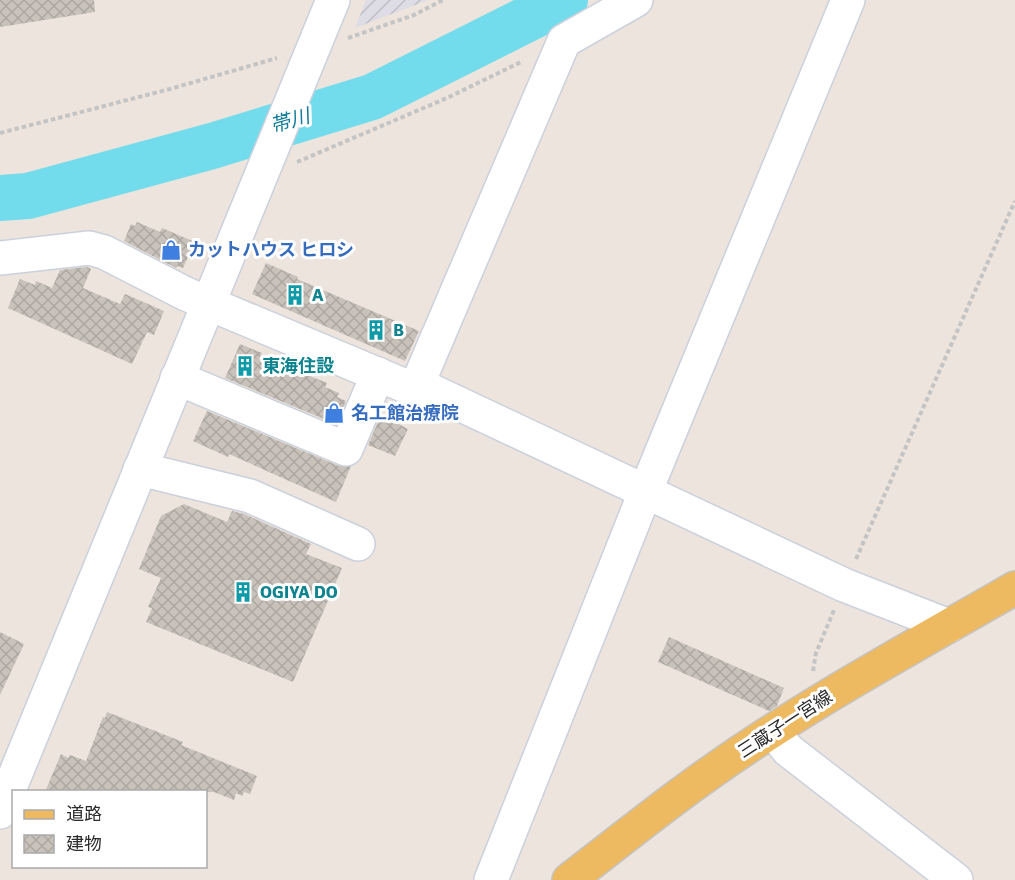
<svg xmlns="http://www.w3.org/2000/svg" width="1015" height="880" viewBox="0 0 1015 880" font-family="Signika,'Noto Sans JP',sans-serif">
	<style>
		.industrial { fill: url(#industrial-furrows) }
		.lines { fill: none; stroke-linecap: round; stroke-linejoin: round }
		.river { stroke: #72dcec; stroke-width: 46 }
		.building { fill: url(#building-cross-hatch) }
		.minor-casing { stroke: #cbd1dc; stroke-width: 36 }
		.major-casing { stroke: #c4c4c4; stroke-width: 36 }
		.path { stroke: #c4c4c4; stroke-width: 4; stroke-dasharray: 4.5 3; stroke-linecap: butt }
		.minor { stroke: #fff; stroke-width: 33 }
		.major { stroke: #edb961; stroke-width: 33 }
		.labels { text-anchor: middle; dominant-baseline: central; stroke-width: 6; stroke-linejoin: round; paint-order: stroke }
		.shop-label { font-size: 18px; font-weight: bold; fill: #366cbe; stroke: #fff; text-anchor: start }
		.culture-label { font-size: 18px; font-weight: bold; fill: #0d838f; stroke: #fff; text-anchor: start }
		.street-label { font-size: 18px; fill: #2b2b2b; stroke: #fff }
		.water-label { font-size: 20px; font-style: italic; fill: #117c98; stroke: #fff }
	</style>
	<defs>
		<pattern id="industrial-furrows" width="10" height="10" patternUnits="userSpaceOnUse" patternTransform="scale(1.5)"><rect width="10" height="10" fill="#dedde5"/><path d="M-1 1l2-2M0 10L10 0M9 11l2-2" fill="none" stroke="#bfbec5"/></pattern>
		<pattern id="building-cross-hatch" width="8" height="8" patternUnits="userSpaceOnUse" patternTransform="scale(1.5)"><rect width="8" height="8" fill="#c8c2bb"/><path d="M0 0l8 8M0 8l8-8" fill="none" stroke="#aca7a1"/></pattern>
	</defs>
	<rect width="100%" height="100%" fill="#ece4dd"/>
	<polygon class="industrial" points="366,0 428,0 355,28"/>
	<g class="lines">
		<polyline class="river" points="0,198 28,196 212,146 372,97 565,0"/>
	</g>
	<g class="building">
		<polygon points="0,0 94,0 95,12 0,27"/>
		<polygon points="137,222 160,232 162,228 195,242 183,268 177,266 176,268 124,241 131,224 135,226"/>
		<polygon points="266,263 298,277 297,279 419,331 405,361 252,294"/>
		<polygon points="87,267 91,269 83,288 120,304 125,294 164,311 154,335 147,332 132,364 8,308 20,279 35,285 36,281 52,288 60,270"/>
		<polygon points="240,344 262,353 259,359 298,376 300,372 327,383 325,387 339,393 337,397 346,401 336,424 225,378"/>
		<polygon points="207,411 339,466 351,466 336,502 229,454 228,457 193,441"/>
		<polygon points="381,415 408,429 395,456 368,445"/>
		<polygon points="184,504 227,522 232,511 244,514 311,544 306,554 342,568 293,682 146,622 152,608 148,607 161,578 139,569 161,516"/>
		<polygon points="0,632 24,644 0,695"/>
		<polygon points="669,637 784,688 777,706 769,711 658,662"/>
		<polygon points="107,712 183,742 181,745 257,776 250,794 244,792 242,796 236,793 234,800 214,792 45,792 61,754 68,758 70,755 86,761 103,717 105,718"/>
	</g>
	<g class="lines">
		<g class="minor-casing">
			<g id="minor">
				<polyline points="0,258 89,248 104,252 186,294 415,390 564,41 636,0"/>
				<polyline points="177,378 346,449 378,374"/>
				<polyline points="417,384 844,585 949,626"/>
				<polyline points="140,469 250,496 358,544"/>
				<polyline points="773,731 788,750 956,880"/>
				<polyline points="0,812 333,0"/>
				<polyline points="491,880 646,490 848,0"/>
			</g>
		</g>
		<g class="major-casing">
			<path id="major" d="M569,880C615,845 660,808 707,775C805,705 911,648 1015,588"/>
		</g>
		<g class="path">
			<polyline points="348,38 414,15 443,0"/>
			<polyline points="0,133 170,89 277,58"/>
			<polyline points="297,162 447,98 523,61"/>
			<polyline points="856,559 1015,201"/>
			<polyline points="813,671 816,653 834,610"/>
		</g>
		<use href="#minor" class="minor"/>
		<use href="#major" class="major"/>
	</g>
	<defs>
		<g id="shop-bare" transform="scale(1.62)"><path d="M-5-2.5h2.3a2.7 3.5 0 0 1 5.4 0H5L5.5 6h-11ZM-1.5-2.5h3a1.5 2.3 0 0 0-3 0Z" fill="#3f7fe0" stroke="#fff" stroke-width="2.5" paint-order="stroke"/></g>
		<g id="building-bare" transform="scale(1.62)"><path d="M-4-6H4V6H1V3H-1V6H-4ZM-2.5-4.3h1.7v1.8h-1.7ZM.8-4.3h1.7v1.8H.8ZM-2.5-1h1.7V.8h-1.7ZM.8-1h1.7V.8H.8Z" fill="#0f9aa8" stroke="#fff" stroke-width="2.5" paint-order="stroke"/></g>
	</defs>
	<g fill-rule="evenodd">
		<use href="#shop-bare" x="171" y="250"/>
		<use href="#building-bare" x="295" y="295"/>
		<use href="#building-bare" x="376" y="330"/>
		<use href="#building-bare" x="245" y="366"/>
		<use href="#shop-bare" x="334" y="413"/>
		<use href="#building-bare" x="243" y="592"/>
	</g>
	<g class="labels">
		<g class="shop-label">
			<text x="188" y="250">カットハウス ヒロシ</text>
			<text x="351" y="413">名工館治療院</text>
		</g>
		<g class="culture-label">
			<text x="312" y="295">A</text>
			<text x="393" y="330">B</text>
			<text x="262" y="366">東海住設</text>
			<text x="260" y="592">OGIYA DO</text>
		</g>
		<g class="street-label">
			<text transform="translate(785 724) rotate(-33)">三蔵子一宮線</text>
		</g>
		<g class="water-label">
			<text transform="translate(290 121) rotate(-16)">帯川</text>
		</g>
	</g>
	<rect x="12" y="790" width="195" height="78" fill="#ffffff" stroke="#aaaaaa" stroke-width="1.5"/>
	<rect x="24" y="810" width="30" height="9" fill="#edb961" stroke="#aaaaaa" stroke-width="1.5"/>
	<text x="66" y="820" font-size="18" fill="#2b2b2b">道路</text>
	<rect x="24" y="835" width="30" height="18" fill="url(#building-cross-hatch)" stroke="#aaaaaa" stroke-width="1.5"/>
	<text x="66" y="850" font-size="18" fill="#2b2b2b">建物</text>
</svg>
